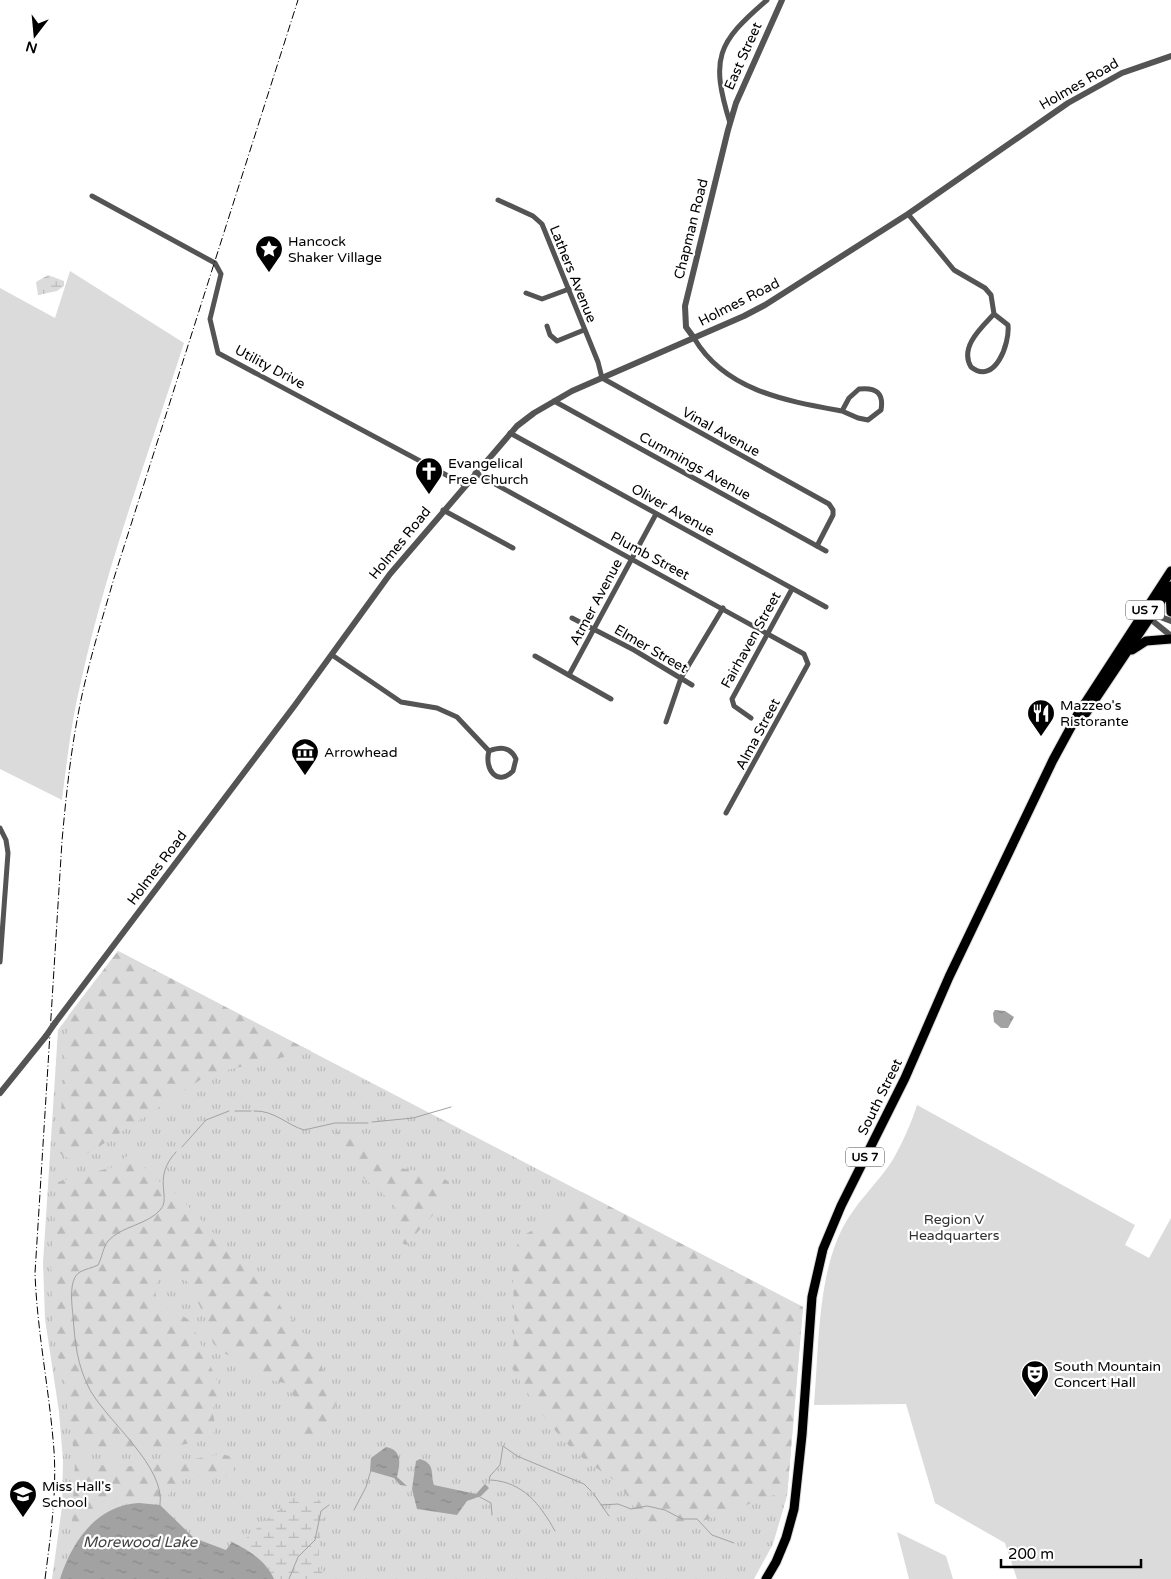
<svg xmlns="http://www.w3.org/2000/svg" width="1171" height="1579" viewBox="0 0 1171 1579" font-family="'Varela Round',sans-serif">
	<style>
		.grass { fill: url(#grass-tufts) }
		.forest { fill: url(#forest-firs) }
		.wetland { fill: url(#wetland-marsh) }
		.green { fill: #dbdbdb }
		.water { fill: url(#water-ripples) }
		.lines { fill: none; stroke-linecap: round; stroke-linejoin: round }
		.stream { stroke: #a2a2a2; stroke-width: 1 }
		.trunk-casing { stroke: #dbdbdb; stroke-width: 11 }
		.minor { stroke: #545454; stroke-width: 5 }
		.tertiary { stroke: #545454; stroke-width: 6 }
		.trunk { stroke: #000; stroke-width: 9 }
		.rail { stroke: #000; stroke-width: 1; stroke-dasharray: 8 2.5 1 2.5; stroke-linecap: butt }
		.tertiary-bridge { stroke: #545454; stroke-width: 6 }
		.labels { text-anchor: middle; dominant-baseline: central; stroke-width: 4.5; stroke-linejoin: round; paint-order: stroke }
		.shield { fill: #fff; stroke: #4c4c4c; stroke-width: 1 }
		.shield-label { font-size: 12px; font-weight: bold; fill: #000 }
		.street-label { font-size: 14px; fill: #000; stroke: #fff }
		.poi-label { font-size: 14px; fill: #000; stroke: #fff; text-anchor: start }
		.park-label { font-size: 14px; fill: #323232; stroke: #fff }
		.water-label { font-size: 15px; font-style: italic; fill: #434343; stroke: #fff }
	</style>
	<defs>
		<pattern id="grass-tufts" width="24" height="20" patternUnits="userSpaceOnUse" patternTransform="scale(1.25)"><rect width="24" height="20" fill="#dbdbdb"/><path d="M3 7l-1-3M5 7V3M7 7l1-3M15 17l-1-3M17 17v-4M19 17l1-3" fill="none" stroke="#bababa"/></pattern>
		<pattern id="forest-firs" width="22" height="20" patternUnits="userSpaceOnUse" patternTransform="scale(1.25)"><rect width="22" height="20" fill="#dbdbdb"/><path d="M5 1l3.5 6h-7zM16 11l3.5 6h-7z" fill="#bababa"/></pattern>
		<pattern id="wetland-marsh" width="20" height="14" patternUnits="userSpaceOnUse" patternTransform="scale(1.25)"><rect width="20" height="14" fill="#dbdbdb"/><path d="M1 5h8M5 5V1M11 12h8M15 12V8" fill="none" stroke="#bababa"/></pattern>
		<pattern id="water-ripples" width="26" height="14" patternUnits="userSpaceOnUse" patternTransform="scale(1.25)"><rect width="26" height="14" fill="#a2a2a2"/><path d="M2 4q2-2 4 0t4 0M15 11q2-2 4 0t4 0" fill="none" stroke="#8a8a8a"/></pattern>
	</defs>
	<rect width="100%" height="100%" fill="#fff"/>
	<polygon class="grass" points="118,951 803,1307 787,1496 773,1544 754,1579 52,1579 62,1507 63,1460 59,1412 45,1319 43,1263 58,1030"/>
	<g class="forest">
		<path d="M118,951L289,1040L311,1051L209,1074L94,1150C77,1158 74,1164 58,1152L68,1016Z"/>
		<path d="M344,1130C376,1134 371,1153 394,1165C412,1174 430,1167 449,1182V1197L406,1245L402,1243L396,1208L393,1202L361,1176L347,1153L334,1137L335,1133Z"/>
		<path d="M130,1154L155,1178L175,1193L234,1254L315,1346L320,1354L323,1372L337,1401C327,1422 334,1431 308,1442C288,1432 303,1426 301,1411C300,1402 289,1391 285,1383L259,1378L234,1358L222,1352L213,1343L206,1319L188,1282L178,1275L168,1273L158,1278C147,1312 174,1306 191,1322L221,1390C219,1395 215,1400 214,1405C210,1417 221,1428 209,1439L167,1448L143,1450L73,1447L64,1376L58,1357L52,1314L51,1261L58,1182L113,1167Z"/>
		<path d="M582,1192L803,1307L787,1496L773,1495C742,1506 688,1533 656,1525C633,1519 632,1496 616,1482C607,1474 595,1468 585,1460C555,1436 532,1401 512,1368L511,1361L515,1334L512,1255L522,1236L553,1219Z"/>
		<path d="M220,1454L230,1456L233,1460L234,1472L228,1477C194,1481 189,1466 165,1500C118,1490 98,1508 71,1543L75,1461C125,1472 170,1464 220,1454Z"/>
	</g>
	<g class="wetland">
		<polygon points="48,275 64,281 64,286 57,291 38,295 36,282"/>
		<path d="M306,1495C337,1500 319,1528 319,1548C318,1558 321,1569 324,1579H274L264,1562L233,1543C244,1539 253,1537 258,1526L294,1498Z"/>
	</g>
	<g class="green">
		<path d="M70,271L184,343C149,453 107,564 82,677C72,717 67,759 62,800L0,769V288L55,318Z"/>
		<path d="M917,1105L1135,1225L1125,1245L1149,1258L1171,1218V1579H1017L1005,1543L935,1503L906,1404L814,1405C819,1350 817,1279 842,1229C855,1203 877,1184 892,1161C902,1144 911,1124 917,1105Z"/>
		<polygon points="897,1532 946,1556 953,1579 909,1579"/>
	</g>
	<g class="water">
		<polygon points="995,1010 1005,1011 1014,1017 1008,1028 1001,1028 994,1022 993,1013"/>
		<path d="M386,1447C403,1450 400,1465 397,1477L407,1486L400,1485L394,1478L370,1471L371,1458Z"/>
		<path d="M420,1459C436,1464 430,1474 434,1485L476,1494L485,1484L489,1488L481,1496L467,1501L457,1515L417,1509L412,1489L416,1461Z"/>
		<path d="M139,1503L160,1505L194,1538L226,1550L232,1542C250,1551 266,1561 274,1579H60C72,1541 97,1505 139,1503Z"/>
	</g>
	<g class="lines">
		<g class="stream">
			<polyline points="235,1111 251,1111"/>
			<path d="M254,1111C274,1110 287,1125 304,1130L335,1123H368"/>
			<polyline points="372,1122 413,1118 451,1107"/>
			<polyline points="182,1147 206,1120 229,1111"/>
			<path d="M491,1480C523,1482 540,1504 555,1531"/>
			<polyline points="489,1481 490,1476 500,1465 503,1446 517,1456 584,1484 591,1491"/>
			<polyline points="593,1493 609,1516"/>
			<polyline points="478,1496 491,1503 492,1515"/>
			<path d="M160,1505C166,1467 108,1422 90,1390C77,1365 75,1343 73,1316C72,1305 68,1279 80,1272C85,1269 92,1268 98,1265C102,1258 103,1247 108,1241C121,1226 148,1225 161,1209C171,1196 152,1178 176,1152"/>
			<polyline points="601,1505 618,1504 631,1509 647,1506 665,1510 682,1519 697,1519 712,1535 734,1543"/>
			<polyline points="354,1510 366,1487 371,1470"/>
			<polyline points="289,1579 298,1557 315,1540 321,1511 329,1505"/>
		</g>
		<g class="trunk-casing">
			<g id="trunk">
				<polyline points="1170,590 1171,612"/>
				<polyline points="1132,650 1146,641 1171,639"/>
				<polyline points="1082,719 1171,586"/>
				<polyline points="766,1579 776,1562 786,1538 794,1509 802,1435 812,1297 823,1249 841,1206 905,1078 949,977 1053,760 1078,714 1171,571"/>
			</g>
		</g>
		<g class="minor">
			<path d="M730,123C710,58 717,43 767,0"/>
			<polyline points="92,196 215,263 221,274 210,319 218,353 465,485"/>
			<polyline points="498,200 533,216 542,224 598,362 602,378 829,504 833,510 833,515 817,546"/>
			<path d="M908,214L954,270L985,288L991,295L994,314C982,327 959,347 971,367C995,386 1010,343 1008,325L994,314"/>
			<polyline points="526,293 542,299 569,289"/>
			<polyline points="547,326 550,335 557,341 584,330"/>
			<path d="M694,338C725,391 787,401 842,411L849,398L859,389C876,387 884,393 881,410L868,420L858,418L842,411"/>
			<polyline points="554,401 826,551"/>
			<polyline points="510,433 826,607"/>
			<polyline points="475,473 804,654 808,664 726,813"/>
			<polyline points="443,510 513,548"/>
			<polyline points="572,618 634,650 692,685"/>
			<path d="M332,655L401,702L437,708L457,717L489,751C500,747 510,746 516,759L513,771C497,787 484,769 489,751"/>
			<polyline points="535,656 611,699"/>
			<polyline points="569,675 656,514"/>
			<polyline points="751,718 734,706 732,699 792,589"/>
			<polyline points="666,722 681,678 723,608"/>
			<polyline points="0,828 6,840 8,853 0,962"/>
		</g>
		<g class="tertiary">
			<polyline points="694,338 686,327 685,306 728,130 736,103 782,0"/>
			<polyline points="1150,613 1171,621"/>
			<polyline points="1152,615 1154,622 1171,636"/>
			<polyline points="55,1023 295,705 390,574 517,426 534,413 572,391 744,316 765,305 908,214 1068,103 1122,73 1171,56"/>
			<polyline points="0,1093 46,1036"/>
		</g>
		<use href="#trunk" class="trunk"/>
		<path class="rail" d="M45,1579C51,1532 58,1486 53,1439C48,1383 37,1329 35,1273L62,841C67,785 73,729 87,674C95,641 105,610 114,578L298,0"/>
		<polyline class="tertiary-bridge" points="46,1036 55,1023"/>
	</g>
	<defs>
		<g id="sight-pin" transform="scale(1.4375)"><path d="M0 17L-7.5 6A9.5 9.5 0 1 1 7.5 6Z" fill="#000" stroke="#fff"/><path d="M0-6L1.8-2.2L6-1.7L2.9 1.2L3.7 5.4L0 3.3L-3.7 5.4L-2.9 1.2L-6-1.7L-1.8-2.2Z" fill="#fff"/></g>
		<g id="church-pin" transform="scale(1.4375)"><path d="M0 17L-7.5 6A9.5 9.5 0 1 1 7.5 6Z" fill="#000" stroke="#fff"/><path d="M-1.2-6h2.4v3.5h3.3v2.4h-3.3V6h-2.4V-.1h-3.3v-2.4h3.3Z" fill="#fff"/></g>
		<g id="restaurant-pin" transform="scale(1.4375)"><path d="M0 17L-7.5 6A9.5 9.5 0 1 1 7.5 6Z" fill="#000" stroke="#fff"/><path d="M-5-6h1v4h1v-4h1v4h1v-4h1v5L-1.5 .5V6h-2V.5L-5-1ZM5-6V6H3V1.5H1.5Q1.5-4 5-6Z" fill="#fff"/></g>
		<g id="museum-pin" transform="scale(1.4375)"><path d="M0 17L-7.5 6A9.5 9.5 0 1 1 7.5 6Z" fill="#000" stroke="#fff"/><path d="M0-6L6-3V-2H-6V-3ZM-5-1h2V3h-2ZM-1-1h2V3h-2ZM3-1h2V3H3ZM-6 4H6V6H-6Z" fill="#fff"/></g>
		<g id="theatre-pin" transform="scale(1.4375)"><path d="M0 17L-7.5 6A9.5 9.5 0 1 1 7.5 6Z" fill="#000" stroke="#fff"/><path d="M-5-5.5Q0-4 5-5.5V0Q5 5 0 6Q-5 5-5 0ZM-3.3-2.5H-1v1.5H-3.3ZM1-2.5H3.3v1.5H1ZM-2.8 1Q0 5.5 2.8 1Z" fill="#fff"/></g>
		<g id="school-pin" transform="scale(1.4375)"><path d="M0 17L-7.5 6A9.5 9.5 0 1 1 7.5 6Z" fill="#000" stroke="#fff"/><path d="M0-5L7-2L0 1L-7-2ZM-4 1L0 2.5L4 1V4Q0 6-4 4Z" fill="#fff"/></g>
	</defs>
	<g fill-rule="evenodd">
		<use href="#sight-pin" x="269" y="249"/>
		<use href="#church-pin" x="429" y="471"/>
		<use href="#restaurant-pin" x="1041" y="713"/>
		<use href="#museum-pin" x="305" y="752"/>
		<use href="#theatre-pin" x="1035" y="1374"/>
		<use href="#school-pin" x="23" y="1494"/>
	</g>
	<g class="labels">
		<g class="shield">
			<rect x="1126" y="600.5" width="38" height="19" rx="4"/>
			<rect x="846" y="1147.5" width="38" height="19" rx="4"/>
		</g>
		<g class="shield-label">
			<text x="1145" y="610">US 7</text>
			<text x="865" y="1157">US 7</text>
		</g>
		<g class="street-label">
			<text transform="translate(743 56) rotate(-66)">East Street</text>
			<text transform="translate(1079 84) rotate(-30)">Holmes Road</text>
			<text transform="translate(691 229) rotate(-76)">Chapman Road</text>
			<text transform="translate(573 274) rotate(68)">Lathers Avenue</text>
			<text transform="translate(739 302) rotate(-27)">Holmes Road</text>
			<text transform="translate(270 367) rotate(28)">Utility Drive</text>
			<text transform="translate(721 432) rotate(29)">Vinal Avenue</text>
			<text transform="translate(695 466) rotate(29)">Cummings Avenue</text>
			<text transform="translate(673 510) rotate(29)">Oliver Avenue</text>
			<text transform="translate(400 543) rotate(-51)">Holmes Road</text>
			<text transform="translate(650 556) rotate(28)">Plumb Street</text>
			<text transform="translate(596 602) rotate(-62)">Atmer Avenue</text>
			<text transform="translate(751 640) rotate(-61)">Fairhaven Street</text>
			<text transform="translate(651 649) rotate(30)">Elmer Street</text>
			<text transform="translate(758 734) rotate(-62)">Alma Street</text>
			<text transform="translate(157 868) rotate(-53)">Holmes Road</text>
			<text transform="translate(880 1097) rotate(-64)">South Street</text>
		</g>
		<g class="poi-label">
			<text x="288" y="241">Hancock<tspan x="288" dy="16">Shaker Village</tspan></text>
			<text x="448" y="463">Evangelical<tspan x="448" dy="16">Free Church</tspan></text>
			<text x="1060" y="705">Mazzeo's<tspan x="1060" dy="16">Ristorante</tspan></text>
			<text x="324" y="752">Arrowhead</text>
			<text x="1054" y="1366">South Mountain<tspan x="1054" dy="16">Concert Hall</tspan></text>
			<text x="42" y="1486">Miss Hall's<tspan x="42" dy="16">School</tspan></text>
		</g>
		<g class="park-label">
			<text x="954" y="1219">Region V<tspan x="954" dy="16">Headquarters</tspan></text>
		</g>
		<g class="water-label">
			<text x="140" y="1542">Morewood Lake</text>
		</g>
	</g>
	<g transform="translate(35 35) rotate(196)" stroke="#ffffff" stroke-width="4" paint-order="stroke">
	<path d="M0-4L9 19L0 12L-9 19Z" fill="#000000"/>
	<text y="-8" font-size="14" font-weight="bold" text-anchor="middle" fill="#000000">N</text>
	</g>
	<path d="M1001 1559v8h140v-8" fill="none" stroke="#000000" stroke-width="2.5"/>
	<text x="1008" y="1559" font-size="15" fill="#000000" stroke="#ffffff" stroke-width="4" paint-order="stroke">200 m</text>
</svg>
